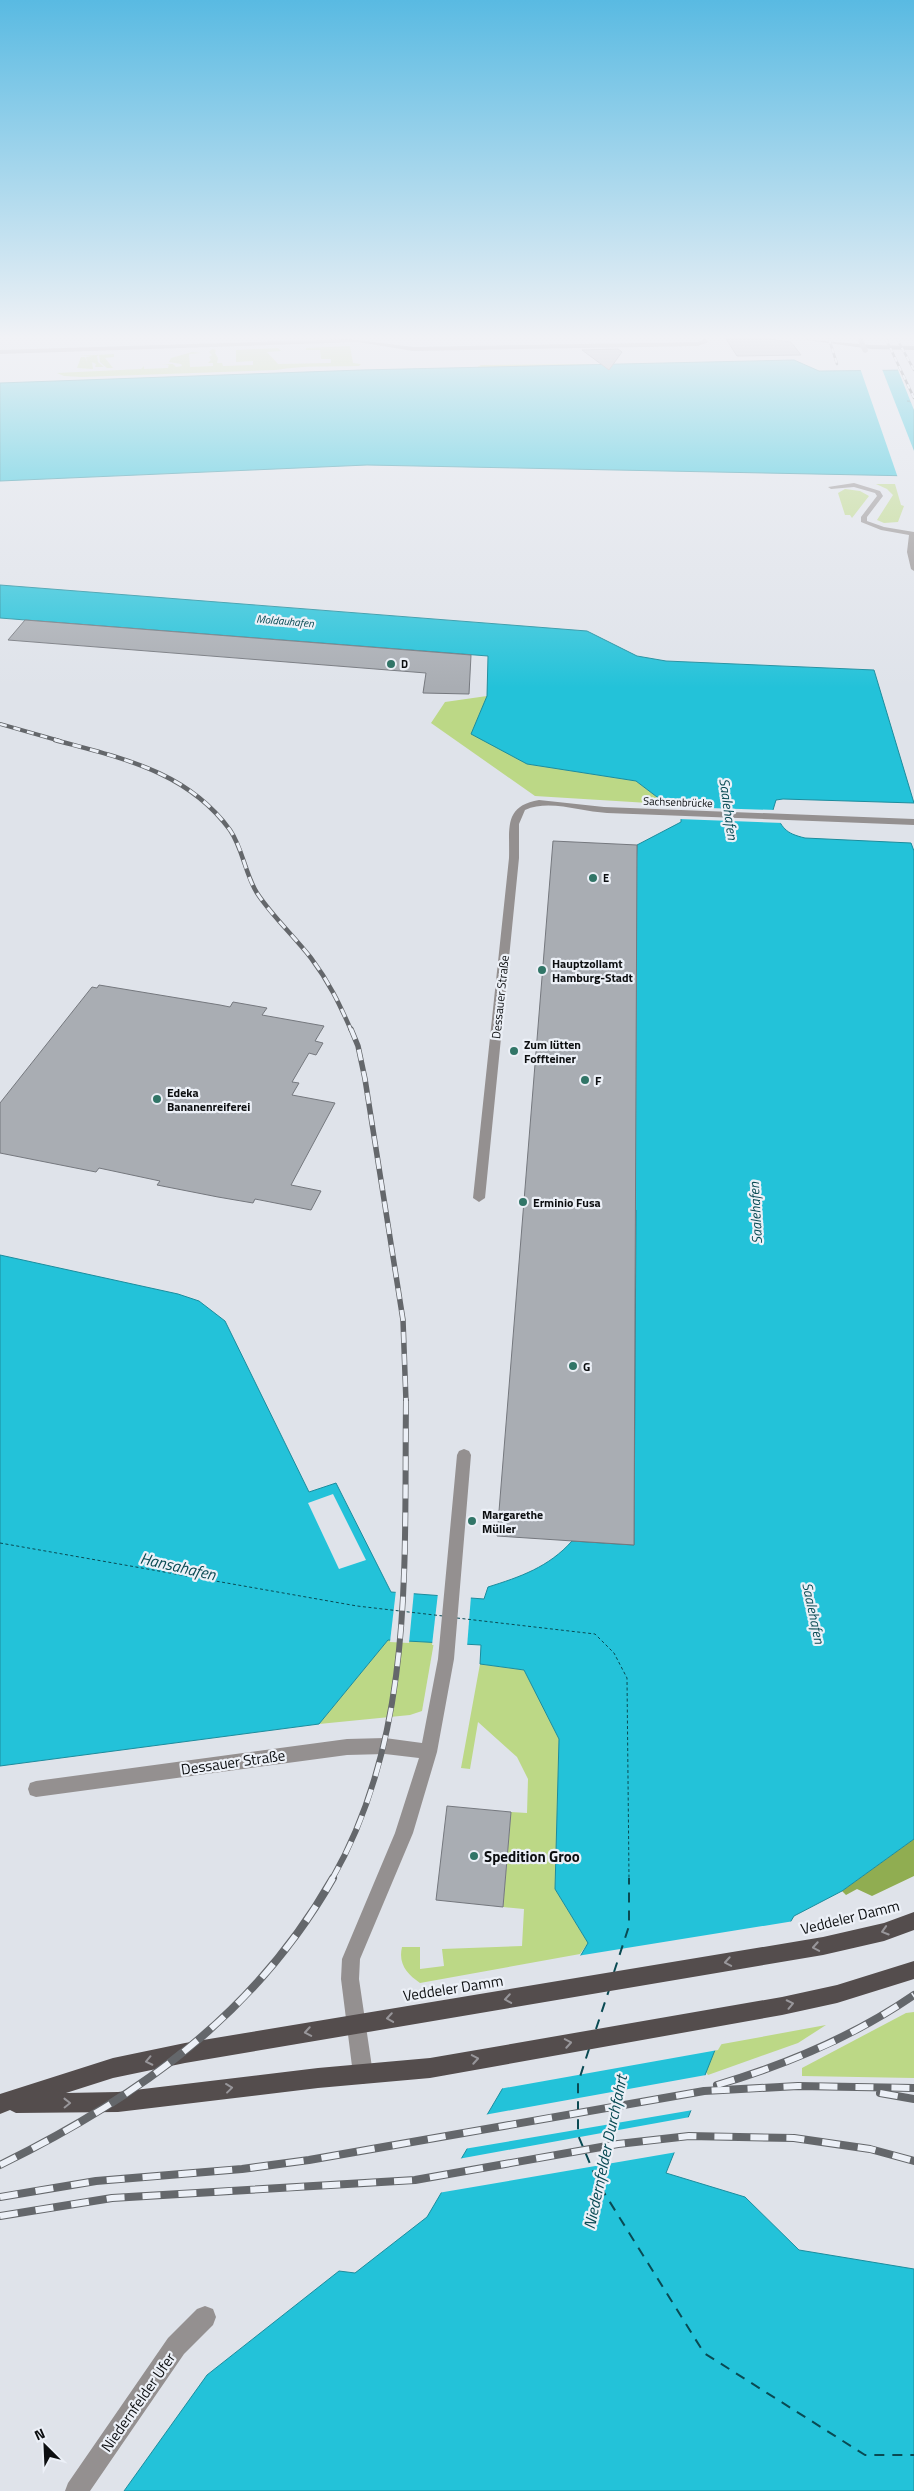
<svg xmlns="http://www.w3.org/2000/svg" width="914" height="2491" viewBox="0 0 914 2491" font-family="'Titillium Web',sans-serif">
	<style>
		.green { fill: #bcd886 }
		.forest { fill: #90ad51 }
		.water { fill: #23c2d9; stroke: #1c8c9d }
		.pier { fill: #dfe3ea }
		.lines { fill: none; stroke-linecap: round; stroke-linejoin: round }
		.ferry-far1 { stroke: #094a53; stroke-width: 1; stroke-dasharray: 3 2.5; stroke-linecap: butt }
		.ferry { stroke: #094a53; stroke-width: 2; stroke-dasharray: 10 8; stroke-linecap: butt }
		.building { fill: #a9adb3; stroke: #75787e }
		.minor { fill: #949090; fill-rule: evenodd }
		.secondary { fill: #6e6969; fill-rule: evenodd }
		.primary { fill: #544d4d; fill-rule: evenodd }
		.rail-far5-casing { stroke: #64676b; stroke-width: 2.5 }
		.rail-far4-casing { stroke: #64676b; stroke-width: 4 }
		.rail-far3-casing { stroke: #64676b; stroke-width: 4.5 }
		.rail-far2-casing { stroke: #64676b; stroke-width: 5.5 }
		.rail-far1-casing { stroke: #64676b; stroke-width: 6 }
		.rail-casing { stroke: #64676b; stroke-width: 8 }
		.rail-far5 { stroke: #ecf0f7; stroke-width: 2; stroke-dasharray: 5; stroke-linecap: butt }
		.rail-far4 { stroke: #ecf0f7; stroke-width: 2.5; stroke-dasharray: 7; stroke-linecap: butt }
		.rail-far3 { stroke: #ecf0f7; stroke-width: 3; stroke-dasharray: 9; stroke-linecap: butt }
		.rail-far2 { stroke: #ecf0f7; stroke-width: 4; stroke-dasharray: 11; stroke-linecap: butt }
		.rail-far1 { stroke: #ecf0f7; stroke-width: 4.5; stroke-dasharray: 14; stroke-linecap: butt }
		.rail { stroke: #ecf0f7; stroke-width: 6; stroke-dasharray: 18; stroke-linecap: butt }
		.minor-bridge { stroke: #949090; stroke-width: 5.5 }
		.oneway { stroke: #98969a }
		.poi-dot { fill: #317567; stroke: #ecf0f7; stroke-width: 2 }
		.labels { text-anchor: middle; dominant-baseline: central; stroke-width: 4.5; stroke-linejoin: round; paint-order: stroke }
		.far-water-label { font-size: 11px; font-style: italic; fill: #094a53; stroke: #ecf0f7 }
		.far-poi-label { font-size: 11px; font-weight: bold; fill: #0c0e10; stroke: #ecf0f7; text-anchor: start }
		.far-street-label { font-size: 11px; fill: #0c0e10; stroke: #ecf0f7 }
		.poi-label { font-size: 12px; font-weight: bold; fill: #0c0e10; stroke: #ecf0f7; text-anchor: start }
		.street-label { font-size: 12px; fill: #0c0e10; stroke: #ecf0f7 }
		.water-label { font-size: 14px; font-style: italic; fill: #094a53; stroke: #ecf0f7 }
		.near-street-label { font-size: 15px; fill: #0c0e10; stroke: #ecf0f7 }
		.near-poi-label { font-size: 15px; font-weight: bold; fill: #0c0e10; stroke: #ecf0f7; text-anchor: start }
		.near-water-label { font-size: 16px; font-style: italic; fill: #094a53; stroke: #ecf0f7 }
	</style>
	<rect width="100%" height="100%" fill="#dfe3ea"/>
	<g class="green">
		<path d="M350,346L353,363L361,364L359,366C331,367 304,365 276,370L82,377L64,376L57,373L141,369L144,366V369L168,368L169,364L158,365L173,364L176,367L182,366L181,364L169,362L171,358L192,352L201,353L189,354L190,367L213,366V363H208L211,360L209,357L212,355L209,352L212,349L216,350L215,353L218,358L217,363H222L223,366L253,365V361L236,362V350L278,348L281,351L267,352L278,364L331,363V359H321L320,350H306V348Z"/>
		<polygon points="114,354 114,357 105,358 113,368 107,368 100,362 99,355 97,356 98,362 104,367 95,367 96,364 92,362 93,369 77,368 81,357 85,357 87,362 86,357 92,356 78,356"/>
		<polygon points="601,364 602,365 476,368 481,365"/>
		<polygon points="876,484 895,484 901,505 904,506 898,522 884,523 877,520 893,495 887,489"/>
		<polygon points="845,489 860,491 869,496 852,518 850,515 845,515 838,493"/>
		<polygon points="487,696 472,734 527,764 636,781 657,797 681,805 535,796 431,723 445,702"/>
		<polygon points="388,1640 434,1642 422,1711 410,1715 319,1724"/>
		<path d="M480,1664L524,1670L559,1739L555,1889L588,1943L580,1954L420,1983C407,1974 398,1964 402,1947H420V1969L444,1966L442,1949L522,1946L524,1909L503,1907L511,1812L527,1813L528,1779L517,1757L478,1722L470,1769L461,1768Z"/>
		<polygon points="914,2012 914,2078 802,2076 802,2068 906,2013"/>
		<polygon points="826,2025 798,2043 708,2075 705,2071 717,2045"/>
	</g>
	<polygon class="forest" points="914,1839 914,1876 872,1896 857,1889 846,1895 842,1891"/>
	<g class="water">
		<polygon points="794,360 819,371 914,370 914,401 907,401 914,403 914,476 367,465 0,481 0,383 361,370"/>
		<path d="M0,585L587,631L637,656L666,661L874,670L914,803L783,799L776,800L773,810C783,828 784,833 805,838L911,843L914,851V1839L842,1891L794,1916L717,2045L666,2173L745,2197L799,2250L914,2269V2491H124L207,2375L339,2271L355,2273L427,2217L588,1943L555,1889L559,1739L524,1670L480,1664L481,1645L388,1640L319,1724L0,1766V1255L178,1294L199,1301L225,1321L309,1492L336,1483L391,1592L484,1599L488,1587C520,1577 549,1567 572,1541L634,1545L636,1210L622,1209L637,845L681,822V805L657,797L636,781L527,764L471,734L487,696L488,656L0,618Z"/>
	</g>
	<g class="pier">
		<polygon points="860,368 882,369 914,451 914,478 898,478"/>
		<polygon points="898,369 914,369 914,410 898,370"/>
		<polygon points="678,807 776,810 783,823 678,819"/>
		<polygon points="333,1494 366,1560 339,1569 308,1503"/>
		<polygon points="396,1590 414,1591 409,1643 390,1642"/>
		<polygon points="438,1593 471,1596 467,1647 432,1645"/>
		<polygon points="794,1921 718,2050 499,2089 577,1956"/>
		<polygon points="706,2075 693,2110 464,2149 484,2115"/>
		<polygon points="690,2117 677,2152 438,2193 458,2159"/>
	</g>
	<g class="lines">
		<g class="ferry-far1">
			<polyline points="0,1543 357,1606 443,1616"/>
			<polyline points="457,1618 595,1634 614,1653 627,1678 629,1879"/>
		</g>
		<g class="ferry">
			<polyline points="614,1972 629,1926 629,1878"/>
			<polyline points="596,2029 609,1990"/>
			<polyline points="589,2049 578,2083 578,2135 598,2183 704,2353 865,2455 914,2455"/>
		</g>
	</g>
	<g class="building">
		<polygon points="726,339 768,339 791,342 801,355 737,356"/>
		<polygon points="618,349 622,352 609,370 582,350"/>
		<polygon points="25,620 471,655 469,694 423,693 426,673 8,640"/>
		<polygon points="553,841 637,845 634,1545 497,1536"/>
		<polygon points="99,985 220,1005 230,1007 233,1002 267,1008 262,1015 324,1026 315,1041 323,1043 316,1055 309,1053 292,1082 299,1083 292,1095 335,1103 291,1185 321,1191 311,1210 255,1199 253,1203 218,1197 157,1185 160,1181 99,1168 96,1172 0,1153 0,1103 92,987 97,988"/>
		<polygon points="447,1806 511,1812 503,1907 436,1900"/>
	</g>
	<g class="lines">
		<g class="minor">
			<polygon points="349,339 413,347 698,342 703,341 702,339 706,339 709,342 698,346 413,351 358,342 0,354 0,350"/>
			<polygon points="854,483 880,491 883,496 867,517 867,521 884,527 914,532 914,571 911,569 907,552 909,535 881,530 861,522 861,517 877,496 875,493 854,487 831,489 828,487"/>
			<path d="M539,800L604,807L914,819V825C812,821 710,817 607,813C581,812 550,799 525,810L519,824V858L485,1198L479,1202L473,1198L509,858C510,829 503,806 539,800Z"/>
			<polygon points="464,1449 469,1451 471,1455 454,1659 437,1752 413,1833 360,1959 359,1979 373,2074 370,2081 363,2084 356,2081 353,2074 341,1979 342,1959 395,1833 419,1758 385,1754 347,1755 36,1797 30,1795 28,1789 30,1783 36,1781 347,1739 385,1738 422,1743 438,1659 457,1455 459,1451"/>
			<polygon points="205,2306 213,2309 216,2317 213,2325 184,2354 90,2491 65,2491 68,2483 168,2338 197,2309"/>
		</g>
		<polygon class="secondary" points="800,339 871,345 914,346 914,350 871,349"/>
		<polygon class="primary" points="914,1912 914,1930 884,1941 823,1955 185,2063 113,2078 66,2093 118,2092 318,2068 430,2058 782,1997 837,1985 914,1961 914,1979 837,2003 782,2015 430,2078 318,2088 118,2112 16,2113 10,2110 0,2114 0,2094 113,2058 185,2043 823,1937 884,1923"/>
		<g class="rail-far5-casing">
			<g id="rail-far5">
				<polyline points="829,339 837,364"/>
				<polyline points="886,339 914,398"/>
				<polyline points="897,339 914,370"/>
			</g>
		</g>
		<g class="rail-far4-casing">
			<polyline id="rail-far4" points="0,724 60,741"/>
		</g>
		<g class="rail-far3-casing">
			<path id="rail-far3" d="M55,740C121,758 187,771 230,830C243,849 245,874 257,893C272,916 294,936 311,958C329,982 339,1003 351,1030"/>
		</g>
		<g class="rail-far2-casing">
			<polyline id="rail-far2" points="351,1029 358,1046 365,1079 403,1320 406,1402"/>
		</g>
		<g class="rail-far1-casing">
			<path id="rail-far1" d="M332,1879C415,1734 404,1563 406,1401"/>
		</g>
		<g class="rail-casing">
			<g id="rail">
				<path d="M717,2085C788,2064 853,2037 914,1995"/>
				<polyline points="880,2093 914,2099"/>
				<path d="M0,2165C138,2097 255,2015 333,1878"/>
				<polyline points="0,2197 96,2181 242,2169 309,2160 704,2091 798,2086 914,2088"/>
				<polyline points="0,2216 112,2198 415,2180 618,2144 689,2136 794,2138 870,2149 914,2161"/>
			</g>
		</g>
		<use href="#rail-far5" class="rail-far5"/>
		<use href="#rail-far4" class="rail-far4"/>
		<use href="#rail-far3" class="rail-far3"/>
		<use href="#rail-far2" class="rail-far2"/>
		<use href="#rail-far1" class="rail-far1"/>
		<use href="#rail" class="rail"/>
		<polyline class="minor-bridge" points="861,341 865,350"/>
	</g>
	<defs><path id="oneway-chevron" d="M-2-3.5L2.5 0L-2 3.5" fill="none" stroke-width="1.6" stroke-linecap="round" stroke-linejoin="round" transform="scale(1.25)"/></defs>
	<g class="oneway">
		<use href="#oneway-chevron" transform="translate(885 1931) rotate(163)"/>
		<use href="#oneway-chevron" transform="translate(816 1947) rotate(170)"/>
		<use href="#oneway-chevron" transform="translate(728 1962) rotate(170)"/>
		<use href="#oneway-chevron" transform="translate(508 1999) rotate(171)"/>
		<use href="#oneway-chevron" transform="translate(790 2004) rotate(-12)"/>
		<use href="#oneway-chevron" transform="translate(390 2018) rotate(171)"/>
		<use href="#oneway-chevron" transform="translate(308 2032) rotate(170)"/>
		<use href="#oneway-chevron" transform="translate(568 2043) rotate(-10)"/>
		<use href="#oneway-chevron" transform="translate(475 2059) rotate(-10)"/>
		<use href="#oneway-chevron" transform="translate(149 2061) rotate(168)"/>
		<use href="#oneway-chevron" transform="translate(229 2088) rotate(-7)"/>
		<use href="#oneway-chevron" transform="translate(67 2103) rotate(-1)"/>
	</g>
	<linearGradient id="sky" x2="0" y2="1"><stop stop-color="#59bae2"/><stop offset="0.49" stop-color="#f1f2f6"/><stop offset="1" stop-color="#f1f2f6" stop-opacity="0"/></linearGradient>
	<rect width="914" height="688" fill="url(#sky)"/>
	<g class="poi-dot">
		<circle cx="391" cy="664" r="5"/>
		<circle cx="593" cy="878" r="5"/>
		<circle cx="542" cy="970" r="5"/>
		<circle cx="514" cy="1051" r="5"/>
		<circle cx="585" cy="1080" r="5"/>
		<circle cx="157" cy="1099" r="5"/>
		<circle cx="523" cy="1202" r="5"/>
		<circle cx="573" cy="1366" r="5"/>
		<circle cx="472" cy="1521" r="5"/>
		<circle cx="474" cy="1856" r="5"/>
	</g>
	<g class="labels">
		<g class="far-water-label">
			<text transform="translate(285 621) rotate(5)">Moldauhafen</text>
		</g>
		<g class="far-poi-label">
			<text x="401" y="664">D</text>
			<text x="603" y="878">E</text>
		</g>
		<g class="far-street-label">
			<text transform="translate(678 802) rotate(2)">Sachsenbrücke</text>
		</g>
		<g class="poi-label">
			<text x="552" y="963">Hauptzollamt<tspan x="552" dy="14">Hamburg-Stadt</tspan></text>
			<text x="524" y="1044">Zum lütten<tspan x="524" dy="14">Foffteiner</tspan></text>
			<text x="595" y="1080">F</text>
			<text x="167" y="1092">Edeka<tspan x="167" dy="14">Bananenreiferei</tspan></text>
			<text x="533" y="1202">Erminio Fusa</text>
			<text x="583" y="1366">G</text>
			<text x="482" y="1514">Margarethe<tspan x="482" dy="14">Müller</tspan></text>
		</g>
		<g class="street-label">
			<text transform="translate(500 997) rotate(-84)">Dessauer Straße</text>
		</g>
		<g class="water-label">
			<text transform="translate(729 809) rotate(82)">Saalehafen</text>
			<text transform="translate(755 1213) rotate(-93)">Saalehafen</text>
			<text transform="translate(814 1613) rotate(78)">Saalehafen</text>
		</g>
		<g class="near-street-label">
			<text transform="translate(233 1762) rotate(-8)">Dessauer Straße</text>
			<text transform="translate(850 1917) rotate(-14)">Veddeler Damm</text>
			<text transform="translate(453 1988) rotate(-9)">Veddeler Damm</text>
			<text transform="translate(138 2402) rotate(-55)">Niedernfelder Ufer</text>
		</g>
		<g class="near-poi-label">
			<text x="484" y="1856">Spedition Groo</text>
		</g>
		<g class="near-water-label">
			<text transform="translate(178 1566) rotate(13)">Hansahafen</text>
			<text transform="translate(605 2152) rotate(-78)">Niedernfelder Durchfahrt</text>
		</g>
	</g>
	<g transform="translate(45 2446) rotate(336)" stroke="#ecf0f7" stroke-width="4" paint-order="stroke">
	<path d="M0-4L9 19L0 12L-9 19Z" fill="#0c0e10"/>
	<text y="-8" font-size="14" font-weight="bold" text-anchor="middle" fill="#0c0e10">N</text>
	</g>
</svg>
